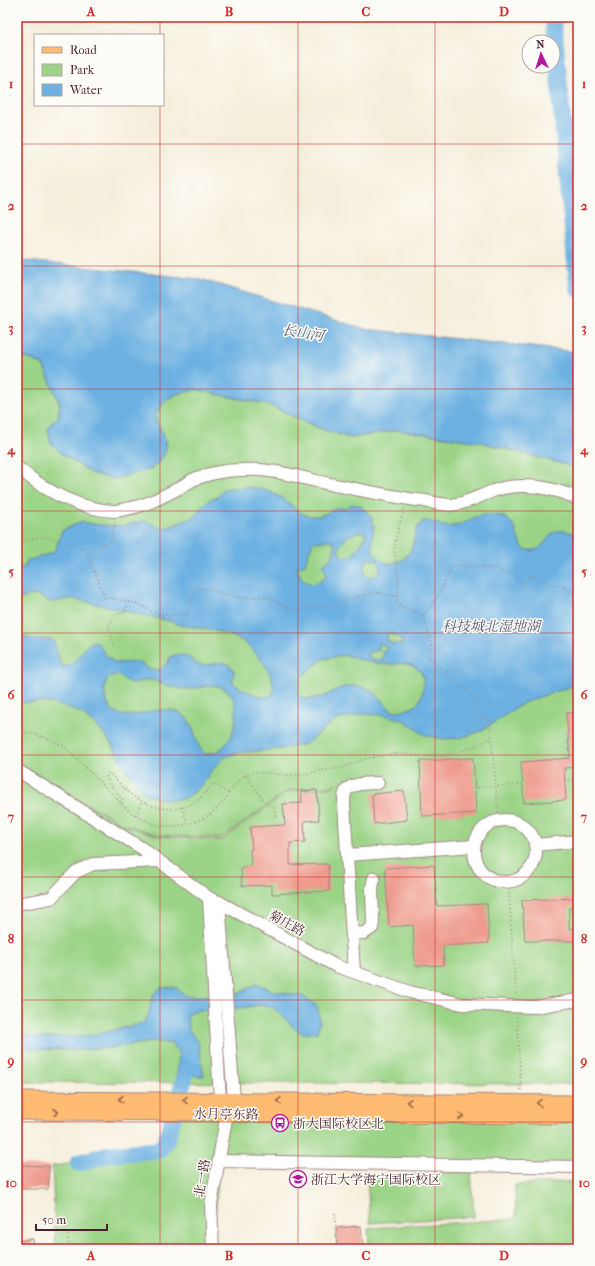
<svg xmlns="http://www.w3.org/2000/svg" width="595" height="1266" viewBox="0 0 595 1266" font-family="'IM FELL French Canon','Noto Serif SC',serif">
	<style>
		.green { fill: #9cd487; stroke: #737a59 }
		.water { fill: #6cb1e2; stroke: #5b6886; fill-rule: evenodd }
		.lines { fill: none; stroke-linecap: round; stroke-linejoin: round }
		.river { stroke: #6cb1e2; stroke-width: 17 }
		.building { fill: #ee9a8c }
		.minor-casing { stroke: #a08683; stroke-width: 14 }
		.major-casing { stroke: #a08683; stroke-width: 17 }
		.path { stroke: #a08683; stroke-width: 1.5; stroke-dasharray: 1 3; stroke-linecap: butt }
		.minor { stroke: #fff; stroke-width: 12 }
		.major { stroke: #ffbb71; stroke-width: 15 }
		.oneway { stroke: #9b654a }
		.grid { fill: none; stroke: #d62828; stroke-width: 1; stroke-opacity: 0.55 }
		.labels { text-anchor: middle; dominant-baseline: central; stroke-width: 3; stroke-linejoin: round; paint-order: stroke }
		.street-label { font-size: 13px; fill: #4a1f2b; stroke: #fdfcf7 }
		.poi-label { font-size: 13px; fill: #4a1f2b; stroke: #fdfcf7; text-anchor: start }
		.water-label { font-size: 14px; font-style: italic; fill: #585974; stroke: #fdfcf7 }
		.neatline { fill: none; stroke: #d62828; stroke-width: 1.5 }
		.grid-label { font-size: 13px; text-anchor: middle; font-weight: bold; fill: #d62828 }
	</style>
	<rect width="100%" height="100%" fill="#fdfcf7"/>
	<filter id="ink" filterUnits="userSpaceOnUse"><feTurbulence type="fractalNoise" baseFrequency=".025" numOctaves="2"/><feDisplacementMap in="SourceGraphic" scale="8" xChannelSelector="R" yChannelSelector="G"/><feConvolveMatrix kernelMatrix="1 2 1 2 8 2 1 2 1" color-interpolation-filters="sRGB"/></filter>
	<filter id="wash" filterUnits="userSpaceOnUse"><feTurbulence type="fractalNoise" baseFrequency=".012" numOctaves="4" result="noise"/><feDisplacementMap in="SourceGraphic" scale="16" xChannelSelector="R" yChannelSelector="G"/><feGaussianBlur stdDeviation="0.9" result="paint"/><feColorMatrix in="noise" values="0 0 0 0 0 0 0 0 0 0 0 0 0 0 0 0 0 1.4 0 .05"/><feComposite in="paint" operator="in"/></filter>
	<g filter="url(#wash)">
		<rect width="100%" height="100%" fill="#f5eedb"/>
		<g class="green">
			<polygon points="17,356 33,360 43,365 60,404 58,418 51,423 165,440 156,420 157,412 165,401 176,394 197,390 269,405 319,428 351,438 398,430 481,442 578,468 578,1084 17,1082 17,766 123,825 159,836 222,840 289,791 332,787 336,783 332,786 289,790 222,838 159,835 123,824 17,764"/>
			<polygon points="178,1113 578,1115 578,1167 219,1161 213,1249 56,1249 52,1166 78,1163 156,1158 170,1147"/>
			<polygon points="471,1171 474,1217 370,1223 367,1178"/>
			<polygon points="578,1181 578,1249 359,1249 369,1248 368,1228 516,1219 515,1185"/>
		</g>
		<g class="water">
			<polygon points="17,260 200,279 365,329 578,352 578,468 481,442 398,430 351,438 319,428 269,405 197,390 176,394 165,401 157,412 156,420 165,440 166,450 162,459 151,469 115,479 93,474 62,454 51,443 48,429 51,423 58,418 60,404 43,365 33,360 17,356"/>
			<path d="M249,487L268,491L282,498L298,511L308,516H318L325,514L337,508H346L352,504L361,506L371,516L374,526L372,541L373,552L382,561L390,564L403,560L411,550L417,528L423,521C436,520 440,529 455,526C462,525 468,520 475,517C487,513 507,513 514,526C517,531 517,536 519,541C520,543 522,546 524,549C553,558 541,516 578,536V684L525,702L481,731L460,738L444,739L425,735L403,720L385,715L363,714L339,719L326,727L306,744L280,749L237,753L225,757L211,771L203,784L194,792L182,799L167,800L150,796L144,793L124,767L113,746L98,727L81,713L63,706L45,702L17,703V631C25,642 43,637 54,641L60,662L63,667C79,666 82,645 94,641L97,642L104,653L115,663L138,662L151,670H160L168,662L171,656C179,654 186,655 192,660C195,662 197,664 200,665C213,667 227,655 234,672L233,676V683C239,688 259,698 267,697C269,697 271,695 273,694C275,684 271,674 265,665C260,657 248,643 239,639C228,634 206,628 194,627C185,626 181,626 173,622L75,599H67L55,602L48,601L40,596L29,595L17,601V568L25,567L27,561L54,552L56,548L62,531L80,522L100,525L122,526L143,521L151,523L158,528L169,527L192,518L199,511L203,505L211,499L218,497L223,489ZM358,532H365L366,537L354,554L349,557H342L339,552L340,545L344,541L346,537ZM332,540L335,544C334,553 334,559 324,563L323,567L326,571V577C313,589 301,584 297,567L304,565C308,558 309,550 313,542ZM368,558L378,561L380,566L379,572L374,577L365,575L364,568ZM388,633L394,634L395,637L396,635L397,637L401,638L402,641L401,645L396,643L393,645L391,642H387ZM378,643L384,645L387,647L385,651H383V659C377,660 370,660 367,654L371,652L379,650ZM346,655C355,658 366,662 376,663C381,664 388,665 394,664C398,664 402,663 406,664C425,667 426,682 421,697C417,710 405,710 393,711C384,705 379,695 370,690C357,684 346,685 334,691C331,692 328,695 325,696C318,698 311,699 304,699L299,695L298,690L300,685V682L302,676L323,659ZM114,675L120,676L131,684C138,683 145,679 152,680C155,680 157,682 160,683C168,686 179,689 188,689C198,689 211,683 221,687C244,695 238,736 222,748C217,752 211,753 205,754C193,743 196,721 180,713C173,710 166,709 159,710C141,712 116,725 107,702C104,694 104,687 107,679Z"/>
			<path d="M257,984L274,991L302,996L317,1006L320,1021L317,1032C313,1032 306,1034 302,1033C292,1030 284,1013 271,1007C261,1003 250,1007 240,1008C223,1010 206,1008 190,1012L187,1018L189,1030L198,1041L204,1076L177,1075L179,1054L173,1044L156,1041L119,1047L73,1050L26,1049L17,1047V1034L41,1038L93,1035L144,1023L149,1013L153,995L161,988L175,987L186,996H196L238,994Z"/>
		</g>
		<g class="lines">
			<g class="river">
				<polyline points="553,17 578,289"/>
				<polyline points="78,1163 109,1154 159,1150 167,1139 189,1062 188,1053"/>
			</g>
		</g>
		<g id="blocks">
			<g class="building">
				<polygon points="578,712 578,767 564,768 566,800 524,803 521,762 570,758 566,713"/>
				<polygon points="473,758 476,813 422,816 420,761"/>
				<polygon points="317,790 319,820 304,821 305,842 290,843 290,865 328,864 329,891 272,894 272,885 242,886 241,867 251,866 250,849 252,849 250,827 285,825 283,804 302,803 301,791"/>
				<polygon points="404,791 407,820 374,824 372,794"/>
				<polygon points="434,865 437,906 487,904 489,943 443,946 444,965 415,966 413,925 389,927 385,868"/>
				<polygon points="578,898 578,907 569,907 569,929 578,928 578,941 525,941 522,900"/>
				<polygon points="17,1165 49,1166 48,1189 17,1189"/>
				<polygon points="361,1226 363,1249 337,1249 336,1228"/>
				<polygon points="33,1239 34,1249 17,1249 17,1241"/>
			</g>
		</g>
	</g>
	<g filter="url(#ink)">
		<use href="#blocks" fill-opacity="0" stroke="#a08683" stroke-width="1"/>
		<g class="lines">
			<g class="minor-casing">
				<g id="minor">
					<path d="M17,467C44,490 78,509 114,511C118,511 122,510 126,509C145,506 162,497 179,488C185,485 191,480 197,478C211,473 228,470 242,470C267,468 292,475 316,481C350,488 383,495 417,500C428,501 440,505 450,505C466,504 479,496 493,491C519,481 554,487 578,499"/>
					<polyline points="17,770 143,849 209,898 219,902 336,966 410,992 462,1004 534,1007 578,1000"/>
					<circle cx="505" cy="851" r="31"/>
					<polyline points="535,845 578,841"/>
					<polyline points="347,855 474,846"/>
					<polyline points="209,898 220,1100 225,1109"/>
					<polyline points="17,904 51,898 76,872 93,864 159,861"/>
					<polyline points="352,934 364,933 372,928 373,922 372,888 374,878"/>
					<path d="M354,972L344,803C344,800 344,796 345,793C349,782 368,784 378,783"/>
					<polyline points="219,1161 578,1167"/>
					<polyline points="213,1249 211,1205 227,1113 234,1100 219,902"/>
				</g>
			</g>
			<g class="major-casing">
				<g id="major">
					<polyline points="17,1099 578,1103"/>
					<polyline points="17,1112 212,1113 281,1115 578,1116"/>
				</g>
			</g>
			<g class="path">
				<polyline points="404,509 396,537 394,550 399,582 397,605 423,615 432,645 428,657 478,701 475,713 490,721 499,821"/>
				<polyline points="17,544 30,539 45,537 87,549 89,558 105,597 139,604 154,613 170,616 187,614 195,591 206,588 230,596 244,598 265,596 290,608 298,610 333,604 362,595 379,593 398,597"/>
				<polyline points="87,549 110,542 115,522"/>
				<path d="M423,615C437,600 445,584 452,565L495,568L514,577L523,584L531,575L546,582L563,587L578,595"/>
				<polyline points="114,644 108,626 116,614 124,613 129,602"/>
				<path d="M17,730L44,737L64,746L130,812C138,816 146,822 155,824C179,830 207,822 223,802C232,791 237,776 252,773C267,770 282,777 297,775C308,774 317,771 327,770C332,769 337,769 342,768C348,766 353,763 359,761C367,758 383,755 392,754C406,753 420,757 434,756C454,756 473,747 491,738"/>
				<polyline points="17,741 21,698"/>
				<polyline points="246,775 266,804 274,807 276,817"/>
				<polyline points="565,780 578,779"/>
				<polyline points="474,788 522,784"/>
				<path d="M121,803L123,800L111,786L106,776L109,773C116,779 122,787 129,793C149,808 176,816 198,800C204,795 208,789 213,783L229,794"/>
				<polyline points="182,807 188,824"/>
				<polyline points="136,815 142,801"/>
				<polyline points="508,881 516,995"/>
				<polyline points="517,1017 521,1091"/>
				<polyline points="335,1213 337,1249"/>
				<polyline points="67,1219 69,1249"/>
			</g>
			<use href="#minor" class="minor"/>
			<use href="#major" class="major"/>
		</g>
		<defs><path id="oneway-chevron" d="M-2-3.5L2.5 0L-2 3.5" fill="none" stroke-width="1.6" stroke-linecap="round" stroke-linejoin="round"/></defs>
		<g class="oneway">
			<use href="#oneway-chevron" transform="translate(121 1099) rotate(-180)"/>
			<use href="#oneway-chevron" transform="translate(185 1100) rotate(-179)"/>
			<use href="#oneway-chevron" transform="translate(279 1101) rotate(-179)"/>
			<use href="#oneway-chevron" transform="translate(409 1102) rotate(-179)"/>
			<use href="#oneway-chevron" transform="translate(539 1103) rotate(-179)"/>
			<use href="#oneway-chevron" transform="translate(56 1112)"/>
			<use href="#oneway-chevron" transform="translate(461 1116)"/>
		</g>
	</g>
	<path class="grid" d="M160,17V35M298,17V1249M435,17V1249M160,105V1249M17,144H578M17,266H578M17,389H578M17,511H578M17,633H578M17,755H578M17,877H578M17,1000H578M17,1122H578"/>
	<defs>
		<g id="bus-ring" transform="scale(0.9)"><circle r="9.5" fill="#fdfcf7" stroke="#b5179e" stroke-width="1.5"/><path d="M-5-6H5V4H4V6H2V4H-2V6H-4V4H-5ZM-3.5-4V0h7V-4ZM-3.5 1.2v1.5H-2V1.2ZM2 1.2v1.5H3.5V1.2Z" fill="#b5179e"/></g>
		<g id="university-ring" transform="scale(0.9)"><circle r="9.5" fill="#fdfcf7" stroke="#b5179e" stroke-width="1.5"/><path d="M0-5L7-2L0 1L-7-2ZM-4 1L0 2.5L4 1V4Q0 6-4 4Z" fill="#b5179e"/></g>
	</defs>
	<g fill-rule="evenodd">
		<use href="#bus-ring" x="280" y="1123"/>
		<use href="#university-ring" x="298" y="1179"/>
	</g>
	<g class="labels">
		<g class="street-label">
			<text transform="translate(287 923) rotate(29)">菊庄路</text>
			<text transform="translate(226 1114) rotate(1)">水月亭东路</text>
			<text transform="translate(202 1178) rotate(-80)">北一路</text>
		</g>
		<g class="poi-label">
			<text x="293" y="1123">浙大国际校区北</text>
			<text x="311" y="1179">浙江大学海宁国际校区</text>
		</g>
		<g class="water-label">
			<text transform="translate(303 333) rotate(9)">长山河</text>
			<text x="491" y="626">科技城北湿地湖</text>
		</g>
	</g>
	<rect width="595" height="1266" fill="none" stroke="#fdfcf7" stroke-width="44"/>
	<rect x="34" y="34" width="130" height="72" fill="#fdfcf7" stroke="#b5a4a5"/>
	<rect x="42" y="47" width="20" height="6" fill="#ffbb71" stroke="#b5a4a5"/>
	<text x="70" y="54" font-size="12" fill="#4a1f2b">Road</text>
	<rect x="42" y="64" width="20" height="12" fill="#9cd487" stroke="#b5a4a5"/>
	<text x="70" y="74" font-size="12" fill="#4a1f2b">Park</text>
	<rect x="42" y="84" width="20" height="12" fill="#6cb1e2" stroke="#b5a4a5"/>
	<text x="70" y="94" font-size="12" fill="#4a1f2b">Water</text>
	<g transform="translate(541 54) rotate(356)"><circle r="19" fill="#fdfcf7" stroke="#b5a4a5"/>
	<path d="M0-3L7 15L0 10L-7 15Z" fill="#b5179e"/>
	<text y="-6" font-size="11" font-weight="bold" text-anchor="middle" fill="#4a1f2b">N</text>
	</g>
	<path d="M36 1224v6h71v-6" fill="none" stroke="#4a1f2b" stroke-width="2"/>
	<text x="42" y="1224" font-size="12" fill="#4a1f2b" stroke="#fdfcf7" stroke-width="3" paint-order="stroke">50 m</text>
	<rect x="22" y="22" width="551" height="1222" class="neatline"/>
	<g class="grid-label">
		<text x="91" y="16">A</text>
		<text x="229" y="16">B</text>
		<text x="366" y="16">C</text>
		<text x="504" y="16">D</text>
		<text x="11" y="88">1</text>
		<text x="584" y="88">1</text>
		<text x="11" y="210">2</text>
		<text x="584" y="210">2</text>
		<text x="11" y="332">3</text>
		<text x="584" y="332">3</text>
		<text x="11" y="454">4</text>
		<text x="584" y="454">4</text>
		<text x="11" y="576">5</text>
		<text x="584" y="576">5</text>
		<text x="11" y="699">6</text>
		<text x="584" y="699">6</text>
		<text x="11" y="821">7</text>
		<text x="584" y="821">7</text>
		<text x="11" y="943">8</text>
		<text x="584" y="943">8</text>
		<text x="11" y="1065">9</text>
		<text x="584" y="1065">9</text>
		<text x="11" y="1187">10</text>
		<text x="584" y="1187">10</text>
		<text x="91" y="1260">A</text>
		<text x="229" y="1260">B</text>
		<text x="366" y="1260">C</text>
		<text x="504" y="1260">D</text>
	</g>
</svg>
